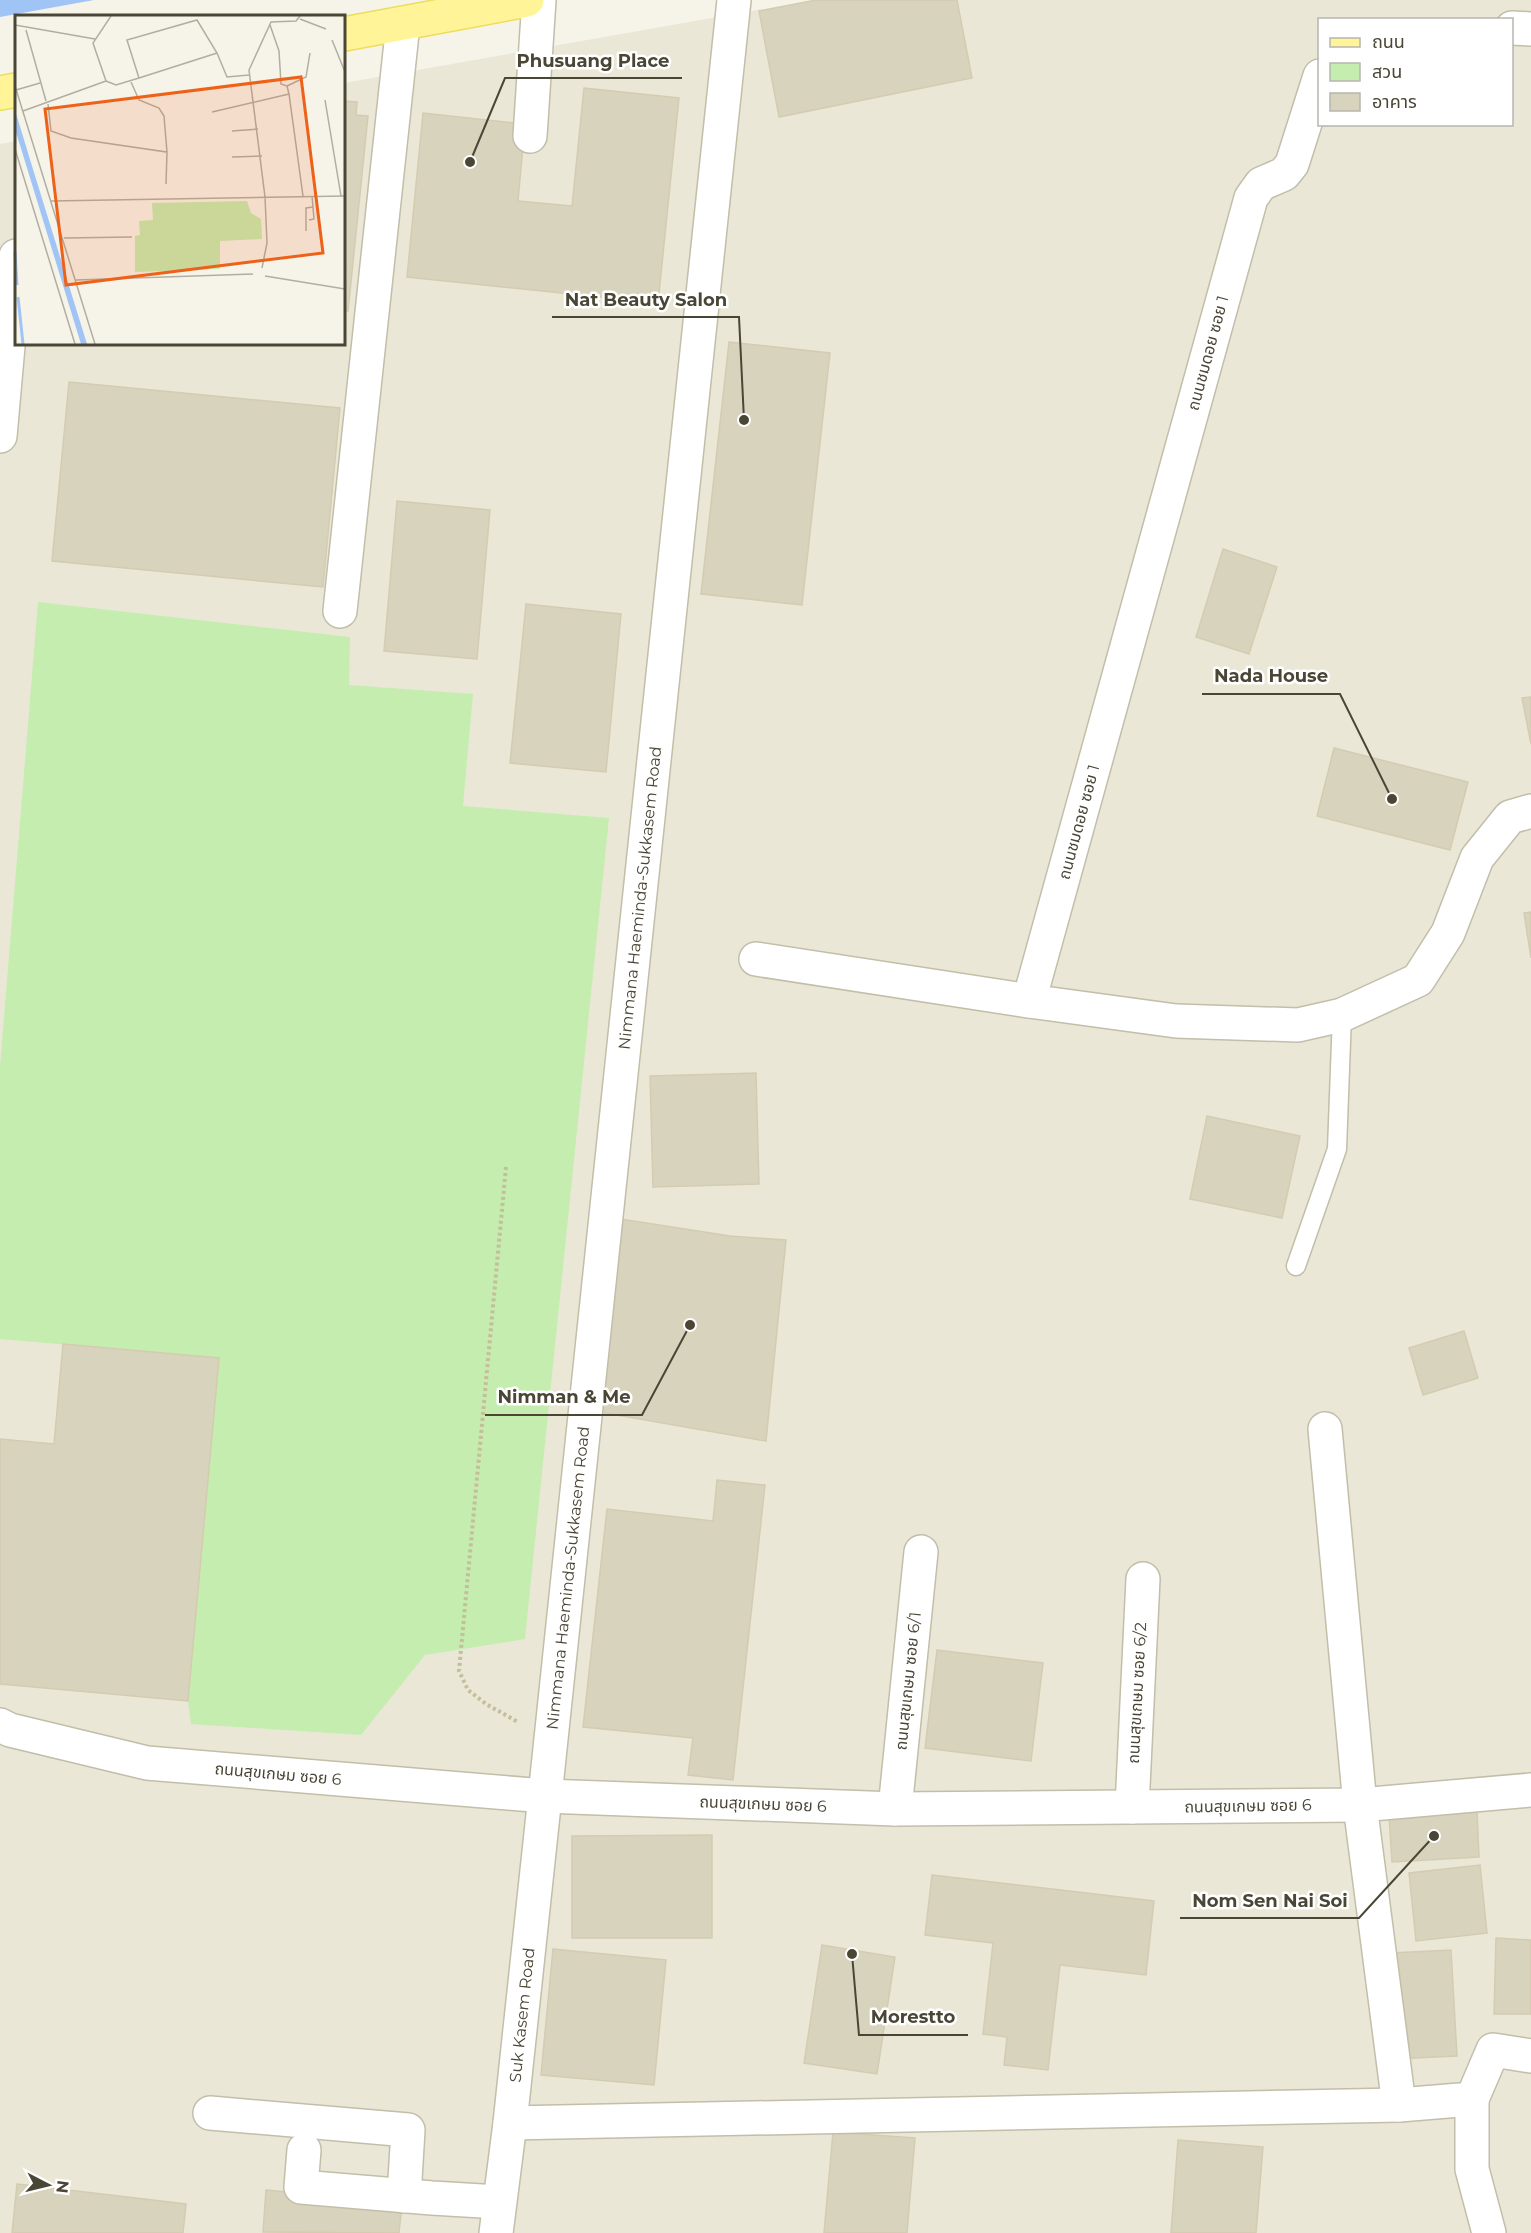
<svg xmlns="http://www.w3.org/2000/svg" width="1531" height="2233" viewBox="0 0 1531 2233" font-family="Montserrat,'Noto Sans Thai',sans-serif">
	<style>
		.residential { fill: #eae7d7; fill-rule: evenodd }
		.green { fill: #c5edaf }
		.water { fill: #a1c4f6 }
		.building { fill: #d8d3bd; stroke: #d4ccb0; stroke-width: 1.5 }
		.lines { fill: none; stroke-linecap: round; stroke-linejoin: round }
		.lane-casing { stroke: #c2beaa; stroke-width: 21 }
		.street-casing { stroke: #c2beaa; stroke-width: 36 }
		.primary-casing { stroke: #eddd5f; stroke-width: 36 }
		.path { stroke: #c5be9a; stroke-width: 4; stroke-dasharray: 3 3; stroke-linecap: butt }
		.lane { stroke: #fff; stroke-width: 18 }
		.street { stroke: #fff; stroke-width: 33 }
		.primary { stroke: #fff598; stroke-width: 33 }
		.labels { text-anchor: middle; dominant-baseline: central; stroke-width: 5; stroke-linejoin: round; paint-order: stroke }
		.street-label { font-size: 16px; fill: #4a4636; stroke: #fff }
		.inset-river { fill: none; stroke: #a1c4f6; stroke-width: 3 }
		.inset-road { fill: none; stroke: #b1aea1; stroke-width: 1.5 }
		.view { fill: #ed6119; fill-opacity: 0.15; stroke: #ed6119; stroke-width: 3 }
		.inset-edge { fill: none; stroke: #4a4636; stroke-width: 3 }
		.leader { fill: none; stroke: #4a4636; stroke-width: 2 }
		.callout-dot { fill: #4a4636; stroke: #fff; stroke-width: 2 }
		.callout-label { font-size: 18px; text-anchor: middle; font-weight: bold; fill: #4a4636; stroke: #fff; stroke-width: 5; stroke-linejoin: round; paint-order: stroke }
	</style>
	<rect width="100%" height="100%" fill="#f6f4e9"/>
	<path class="residential" d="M814,0H1531V2233H0V144L16,141V344H344V83ZM1320,20H1512V124H1320Z"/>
	<polygon class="green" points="38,602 350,637 349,685 473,694 463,806 609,818 525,1639 425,1655 361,1735 191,1724 188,1701 219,1358 0,1339 0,1066"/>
	<polygon class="water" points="0,0 94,0 0,17"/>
	<g class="building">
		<polygon points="816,0 957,0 972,78 779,117 759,11"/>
		<polygon points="584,88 679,98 658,303 407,277 423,113 525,124 518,201 572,206"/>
		<polygon points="344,101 357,102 356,115 368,116 348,311 344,311"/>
		<polygon points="729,342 830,353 802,605 701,594"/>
		<polygon points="69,382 340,408 323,587 52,561"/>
		<polygon points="397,501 490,510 477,659 384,651"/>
		<polygon points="1223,549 1277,567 1249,654 1196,637"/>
		<polygon points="526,604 621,614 606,772 510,763"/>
		<polygon points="1531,697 1531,744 1522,698"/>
		<polygon points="1334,748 1468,782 1450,850 1317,816"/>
		<polygon points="1531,912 1531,958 1524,913"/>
		<polygon points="756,1073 759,1184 653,1187 650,1076"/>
		<polygon points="1207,1116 1300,1136 1282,1218 1190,1199"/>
		<polygon points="614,1218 730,1236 786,1240 766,1441 593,1411"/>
		<polygon points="1464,1331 1478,1378 1423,1395 1409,1348"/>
		<polygon points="63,1344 219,1358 188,1701 0,1684 0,1439 54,1444"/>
		<polygon points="717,1480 765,1485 733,1780 688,1775 693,1738 583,1727 607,1509 713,1521"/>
		<polygon points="937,1650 1043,1663 1031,1761 925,1748"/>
		<polygon points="1477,1810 1479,1857 1392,1862 1389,1815"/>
		<polygon points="712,1835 712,1938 572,1938 572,1836"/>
		<polygon points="1480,1865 1487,1933 1416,1941 1409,1873"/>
		<polygon points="932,1875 1154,1901 1146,1975 1060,1965 1048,2070 1004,2065 1007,2037 983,2034 993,1943 925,1935"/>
		<polygon points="1496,1938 1531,1940 1531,2014 1494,2014"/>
		<polygon points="822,1945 895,1957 877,2074 804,2063"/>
		<polygon points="553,1949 666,1960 654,2085 541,2075"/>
		<polygon points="1451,1950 1457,2056 1395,2059 1390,1953"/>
		<polygon points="833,2132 915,2138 907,2233 824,2233"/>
		<polygon points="1178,2140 1263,2147 1256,2233 1171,2233"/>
		<polygon points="17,2184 186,2204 183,2233 12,2233"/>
		<polygon points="266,2190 402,2203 399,2233 263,2232"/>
	</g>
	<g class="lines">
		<g class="lane-casing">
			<polyline id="lane" points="1296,1266 1337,1149 1342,1015"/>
		</g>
		<g class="street-casing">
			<g id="street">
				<polyline points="1512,28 1531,29"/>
				<polyline points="1320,76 1292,164 1284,174 1261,184 1251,198 1029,1001 1176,1021 1298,1025 1342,1015 1418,980 1448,933 1477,858 1510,817 1531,811"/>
				<polyline points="530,136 539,0"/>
				<polyline points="0,436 16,256"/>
				<polyline points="340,611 403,24"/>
				<polyline points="756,959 1029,1001"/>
				<polyline points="1325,1429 1360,1805 1399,2105"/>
				<polyline points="0,1725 10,1730 147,1763 545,1796 895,1809 1360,1805 1531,1790"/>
				<polyline points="1132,1807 1143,1579"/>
				<polyline points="895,1809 921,1552"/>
				<polyline points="1472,2099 1472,2169 1489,2233"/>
				<polyline points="210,2113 408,2130 404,2196"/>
				<polyline points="510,2123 1399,2105 1472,2099 1493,2050 1531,2056"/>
				<polyline points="304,2150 301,2187 432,2198 499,2202"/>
				<polyline points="496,2233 510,2123 545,1796 734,0"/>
			</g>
		</g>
		<g class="primary-casing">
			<g id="primary">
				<polyline points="344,34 527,0"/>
				<polyline points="0,93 16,90"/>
			</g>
		</g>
		<polyline class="path" points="506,1167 459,1671 468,1690 486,1704 518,1722"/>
		<use href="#lane" class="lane"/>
		<use href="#street" class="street"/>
		<use href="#primary" class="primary"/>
	</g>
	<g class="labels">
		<g class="street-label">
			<text transform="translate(1208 353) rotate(-75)">ถนนชมดอย ซอย 1</text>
			<text transform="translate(1079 822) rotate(-75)">ถนนชมดอย ซอย 1</text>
			<text transform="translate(640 898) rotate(-84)">Nimmana Haeminda-Sukkasem Road</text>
			<text transform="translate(568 1578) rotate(-84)">Nimmana Haeminda-Sukkasem Road</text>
			<text transform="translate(908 1681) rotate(-84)">ถนนสุขเกษม ซอย 6/1</text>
			<text transform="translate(1137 1693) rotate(-87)">ถนนสุขเกษม ซอย 6/2</text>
			<text transform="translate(278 1774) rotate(5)">ถนนสุขเกษม ซอย 6</text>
			<text transform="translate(763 1804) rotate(2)">ถนนสุขเกษม ซอย 6</text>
			<text transform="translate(1248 1806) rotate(-1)">ถนนสุขเกษม ซอย 6</text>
			<text transform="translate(522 2015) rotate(-84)">Suk Kasem Road</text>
		</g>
	</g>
	<g transform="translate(15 15)">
		<rect width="330" height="330" fill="#f6f4e9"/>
		<path d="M232,186L236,198L246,204L247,224L205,226V254L120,257V221L125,220L124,206L138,205L137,188Z" fill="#c5edaf"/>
		<path d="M0,95L17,151L72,329H66L12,153L0,114Z" fill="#a1c4f6"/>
		<path class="inset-river" d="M0,237L2,270M3,282L8,329"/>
		<path class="inset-road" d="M285,4L311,14M0,10L80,24M255,10L264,36L266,69L272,71L274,79L288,181M11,15L31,86M317,25L330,57M202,38L212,62L234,60M91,66L101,70L124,63L112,25L182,5L202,38L124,63M91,66L78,28L96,1M0,71L80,329M272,71L291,62L295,38M1,75L25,68M310,85L326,181M33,89L36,116L56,123L152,137L149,101L144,93L124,85L116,67M8,96L91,66M197,97L274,79M217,116L243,114M0,134L60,329M217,142L247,141M151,169L152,137M36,186L330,181M294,205L299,204L297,181M291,216V193L298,192M49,223L117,222M247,253L252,228L250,182L234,55L256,7L281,6L285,1M250,261L330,274M61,265L238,259"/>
		<path class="view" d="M286,62L308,238L51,270L30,94Z"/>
		<rect width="330" height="330" class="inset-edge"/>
	</g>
	<path class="leader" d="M470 162L505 78H682M744 420L739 317H552M1392 799L1340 694H1202M690 1325L642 1415H485M1434 1836L1359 1918H1180M852 1954L859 2035H968"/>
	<g class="callout-dot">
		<circle cx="470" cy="162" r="6"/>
		<circle cx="744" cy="420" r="6"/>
		<circle cx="1392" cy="799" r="6"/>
		<circle cx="690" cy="1325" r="6"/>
		<circle cx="1434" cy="1836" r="6"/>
		<circle cx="852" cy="1954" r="6"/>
	</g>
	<g class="callout-label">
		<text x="593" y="67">Phusuang Place</text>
		<text x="646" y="306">Nat Beauty Salon</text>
		<text x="1271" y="682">Nada House</text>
		<text x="564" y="1403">Nimman &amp; Me</text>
		<text x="1270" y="1907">Nom Sen Nai Soi</text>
		<text x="913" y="2023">Morestto</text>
	</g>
	<rect x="1318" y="18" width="195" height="108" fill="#ffffff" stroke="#b7b5af" stroke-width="1.5"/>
	<rect x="1330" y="38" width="30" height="9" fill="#fff598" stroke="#b7b5af" stroke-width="1.5"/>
	<text x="1372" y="48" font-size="18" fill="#4a4636">ถนน</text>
	<rect x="1330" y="63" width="30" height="18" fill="#c5edaf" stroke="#b7b5af" stroke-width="1.5"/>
	<text x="1372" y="78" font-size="18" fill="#4a4636">สวน</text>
	<rect x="1330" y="93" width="30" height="18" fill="#d8d3bd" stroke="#b7b5af" stroke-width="1.5"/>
	<text x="1372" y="108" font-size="18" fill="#4a4636">อาคาร</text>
	<g transform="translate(48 2185) rotate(97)" stroke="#ffffff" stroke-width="4.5" paint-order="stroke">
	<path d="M0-4.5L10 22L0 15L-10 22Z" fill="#4a4636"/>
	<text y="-9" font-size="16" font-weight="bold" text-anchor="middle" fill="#4a4636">N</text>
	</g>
</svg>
